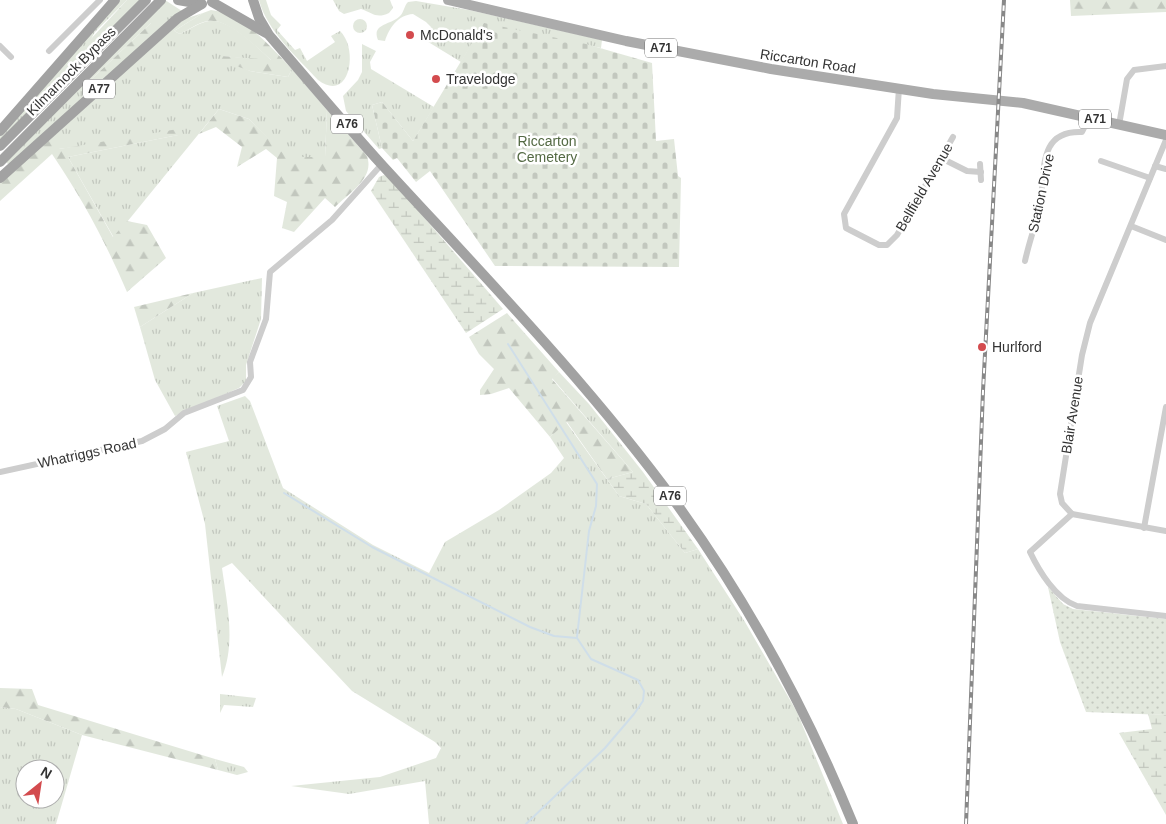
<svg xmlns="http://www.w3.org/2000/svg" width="1166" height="824" viewBox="0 0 1166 824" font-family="Arial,sans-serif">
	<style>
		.grass { fill: url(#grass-tufts); fill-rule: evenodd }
		.forest { fill: url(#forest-firs) }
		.wetland { fill: url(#wetland-marsh) }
		.cemetery { fill: url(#cemetery-stones) }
		.park { fill: url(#park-dots) }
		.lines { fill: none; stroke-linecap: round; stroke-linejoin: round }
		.stream { stroke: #cfdee9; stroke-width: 2 }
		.minor { stroke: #cdcdcd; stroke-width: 6 }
		.primary { stroke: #ababab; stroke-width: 10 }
		.trunk { stroke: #a2a2a2; stroke-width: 10 }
		.rail-casing { stroke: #888; stroke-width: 4 }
		.rail { stroke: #fff; stroke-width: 2; stroke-dasharray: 5.5; stroke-linecap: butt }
		.poi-dot { fill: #d34b4e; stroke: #fff; stroke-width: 2 }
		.labels { text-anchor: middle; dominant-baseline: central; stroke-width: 5; stroke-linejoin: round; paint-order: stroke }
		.shield { fill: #fff; stroke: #707070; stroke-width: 1 }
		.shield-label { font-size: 12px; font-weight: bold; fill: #333 }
		.poi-label { font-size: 14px; fill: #333; stroke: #fff; text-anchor: start }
		.street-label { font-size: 14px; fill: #333; stroke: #fff }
		.park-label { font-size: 14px; fill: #546a44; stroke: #fff }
	</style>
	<defs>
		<pattern id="grass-tufts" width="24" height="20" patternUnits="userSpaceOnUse" patternTransform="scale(1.25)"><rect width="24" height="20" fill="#e2e8dd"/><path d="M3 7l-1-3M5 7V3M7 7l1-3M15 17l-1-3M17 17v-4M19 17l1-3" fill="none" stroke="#c2c7be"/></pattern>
		<pattern id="forest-firs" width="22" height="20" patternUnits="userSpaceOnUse" patternTransform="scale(1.25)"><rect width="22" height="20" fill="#e2e8dd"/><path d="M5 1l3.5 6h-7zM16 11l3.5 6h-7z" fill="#c2c7be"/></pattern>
		<pattern id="wetland-marsh" width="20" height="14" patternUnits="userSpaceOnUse" patternTransform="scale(1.25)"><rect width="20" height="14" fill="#e2e8dd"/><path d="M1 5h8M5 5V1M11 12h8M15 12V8" fill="none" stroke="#c2c7be"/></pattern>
		<pattern id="cemetery-stones" width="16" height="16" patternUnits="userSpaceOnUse" patternTransform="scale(1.25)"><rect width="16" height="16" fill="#e2e8dd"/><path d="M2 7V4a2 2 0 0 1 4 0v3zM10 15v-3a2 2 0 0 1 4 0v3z" fill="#c2c7be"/></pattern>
		<pattern id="park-dots" width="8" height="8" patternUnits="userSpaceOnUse" patternTransform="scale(1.25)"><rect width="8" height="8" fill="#e2e8dd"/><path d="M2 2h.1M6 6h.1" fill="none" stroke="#c2c7be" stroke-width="1.8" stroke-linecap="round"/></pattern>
	</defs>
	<rect width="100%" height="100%" fill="#fff"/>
	<g class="grass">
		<polygon points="120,0 127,0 95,32 78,63 0,142 0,135"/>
		<polygon points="165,0 182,11 158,31 151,23 82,88 94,89 9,165 6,162"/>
		<path d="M259,0H266L271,15L281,25L277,30L295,50L300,48L307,61L335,42L331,36L340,31C359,49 350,104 318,80C297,57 267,31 259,0Z"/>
		<path d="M333,0H390L393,8L389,13C376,19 373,13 361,9L344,14L339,11Z"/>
		<path d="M416,1L469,10L602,40L601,48L484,24L461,62L425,40L431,27L426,22L413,14C398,15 389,28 385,41L378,40C371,23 392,25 400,16C404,12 404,6 408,2Z"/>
		<path d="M203,13L174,31L180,34C188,30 200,22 209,21C229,18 258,48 272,61L222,56L250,71L288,77L292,69L327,110L325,157H286L249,119L219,109L114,238L68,157L178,135L58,149L53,134L184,19Z"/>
		<circle cx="360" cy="26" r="7"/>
		<polygon points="362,44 376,51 370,62 371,69 434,107 413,141 382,102 372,105 382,148 379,149 346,111 343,96 358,80 362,72"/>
		<polygon points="262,278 261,319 246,365 246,381 239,388 175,416 155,380 140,327 193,293"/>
		<polygon points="559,372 589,404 643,472 633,472 552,378"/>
		<path d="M245,396L250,401L283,488L373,545L429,573L445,542L499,510L551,473L564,458L550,437L566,422L619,496L646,504L685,553L698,549L745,622L797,712L843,824H429L425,781L349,794L291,786L380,777L436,758L441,748L435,742L352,691L232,563L222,568C227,604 236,643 222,677L205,524L186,452L229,441L217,406Z"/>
		<polygon points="220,694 256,698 253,707 224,705 220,713"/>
		<path d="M0,707L16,709L82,735L56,824H0ZM25,769H55V799H25Z"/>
		<polygon points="215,759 244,767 248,772 237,775 218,770"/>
	</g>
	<g class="forest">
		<polygon points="127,0 141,0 78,63 65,71 62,70"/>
		<polygon points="1070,0 1166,0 1166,12 1071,16"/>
		<path d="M211,10C244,14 270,47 292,69L288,77L250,71L220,60L222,56L271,60C257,48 228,18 208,21C199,22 188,30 180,34L174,31L203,13Z"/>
		<polygon points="151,23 155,23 158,31 94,89 85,91 82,88"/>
		<path d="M219,109L249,119L287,157H325L327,110L367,156C375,178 349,193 335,207L325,198L294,232L282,228L287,202L274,196L277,158L266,149L237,167L242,147L216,127L199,134Z"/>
		<path d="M178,129V135L68,157L113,237L127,221L147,225L166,258L127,292C106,243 82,198 52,154L0,201V180L53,134L62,145L59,149Z"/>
		<polygon points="193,293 140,327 134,307"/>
		<polygon points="507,313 559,372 552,379 633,472 607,479 567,422 550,437 509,388 491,394 480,395 480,390 494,369 479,354 469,337"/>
		<polygon points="0,688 32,689 38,705 215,759 218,770 82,735 16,709 0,707"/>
	</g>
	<g class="wetland">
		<polygon points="384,175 390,178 503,309 466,333 371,191 379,177"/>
		<polygon points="633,472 643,472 698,549 685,553 646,504 619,496 607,479"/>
		<polygon points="1148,714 1166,715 1166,815 1119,733 1152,729"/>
	</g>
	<polygon class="cemetery" points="484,23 586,44 652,63 656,141 674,139 678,176 681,178 679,267 495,266 430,171 416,182 397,158 393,160 382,148 372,105 382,102 413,141"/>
	<polygon class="park" points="1048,587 1063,604 1073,609 1166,619 1166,715 1086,712 1060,642"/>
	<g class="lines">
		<g class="stream">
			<polyline points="508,344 597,484 596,506 589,531 577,637"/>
			<polyline points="284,493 372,547 530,627 554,636 577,638 591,659 638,680 644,691 643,701 634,714 605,748 526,824"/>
		</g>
		<g class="minor">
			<polyline points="0,46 11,57"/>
			<polyline points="49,51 100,0"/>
			<polyline points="899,88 897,118 844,214 846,228 879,245 887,245 897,235 953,137"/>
			<polyline points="1119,125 1127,79 1134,70 1166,66"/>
			<polyline points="1166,140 1090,323 1082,355 1060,494 1062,503 1072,514 1166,531"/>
			<polyline points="941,158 967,171 981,172"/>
			<polyline points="1101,161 1150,178"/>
			<polyline points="980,164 981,180"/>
			<polyline points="1155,166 1166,169"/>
			<polyline points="1131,226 1166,240"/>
			<path d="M1025,261C1029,242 1036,224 1040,205C1046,174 1036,130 1082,132L1089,118"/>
			<polyline points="0,472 142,441 165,429 184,413 243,390 251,377 250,362 266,319 270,272 332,220 382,164"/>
			<path d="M1072,514L1030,552C1039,571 1056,599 1077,606L1166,616"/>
			<polyline points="1144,528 1166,407"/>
		</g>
		<polyline class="primary" points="448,0 626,41 771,69 933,94 1023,103 1166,135"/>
		<g class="trunk">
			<polyline points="178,0 201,4"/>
			<path d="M253,0L259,18L269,35C307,79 344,123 383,166C484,276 588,383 676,503C748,602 807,711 853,824"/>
			<polyline points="212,2 266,33"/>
			<polyline points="0,131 115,0"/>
			<polyline points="0,146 146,0"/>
			<polyline points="0,162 161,0"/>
			<polyline points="0,178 178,18 202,4"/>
		</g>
		<g class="rail-casing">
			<polyline id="rail" points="966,824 983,391 1004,0"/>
		</g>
		<use href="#rail" class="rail"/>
	</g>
	<g class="poi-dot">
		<circle cx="410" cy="35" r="5"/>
		<circle cx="436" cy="79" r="5"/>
		<circle cx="982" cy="347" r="5"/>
	</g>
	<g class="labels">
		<g class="shield">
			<rect x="645" y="38.5" width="32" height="19" rx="4"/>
			<rect x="83" y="79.5" width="32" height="19" rx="4"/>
			<rect x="1079" y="109.5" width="32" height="19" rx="4"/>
			<rect x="331" y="114.5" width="32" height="19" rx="4"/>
			<rect x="654" y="486.5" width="32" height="19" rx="4"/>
		</g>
		<g class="shield-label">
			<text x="661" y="48">A71</text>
			<text x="99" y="89">A77</text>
			<text x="1095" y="119">A71</text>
			<text x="347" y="124">A76</text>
			<text x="670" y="496">A76</text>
		</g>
		<g class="poi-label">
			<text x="420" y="35">McDonald's</text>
			<text x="446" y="79">Travelodge</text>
			<text x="992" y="347">Hurlford</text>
		</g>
		<g class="street-label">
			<text transform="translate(808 61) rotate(9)">Riccarton Road</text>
			<text transform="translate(71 71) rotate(-45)">Kilmarnock Bypass</text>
			<text transform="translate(924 187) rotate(-60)">Bellfield Avenue</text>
			<text transform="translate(1041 193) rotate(-78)">Station Drive</text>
			<text transform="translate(1072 415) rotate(-81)">Blair Avenue</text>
			<text transform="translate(87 453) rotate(-12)">Whatriggs Road</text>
		</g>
		<g class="park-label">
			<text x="547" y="141">Riccarton<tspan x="547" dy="16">Cemetery</tspan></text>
		</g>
	</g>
	<g transform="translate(40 784) rotate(30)"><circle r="24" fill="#ffffff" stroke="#adadad"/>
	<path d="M0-4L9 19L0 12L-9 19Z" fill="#d34b4e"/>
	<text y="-8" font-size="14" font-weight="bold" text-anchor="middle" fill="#333333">N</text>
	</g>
</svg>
